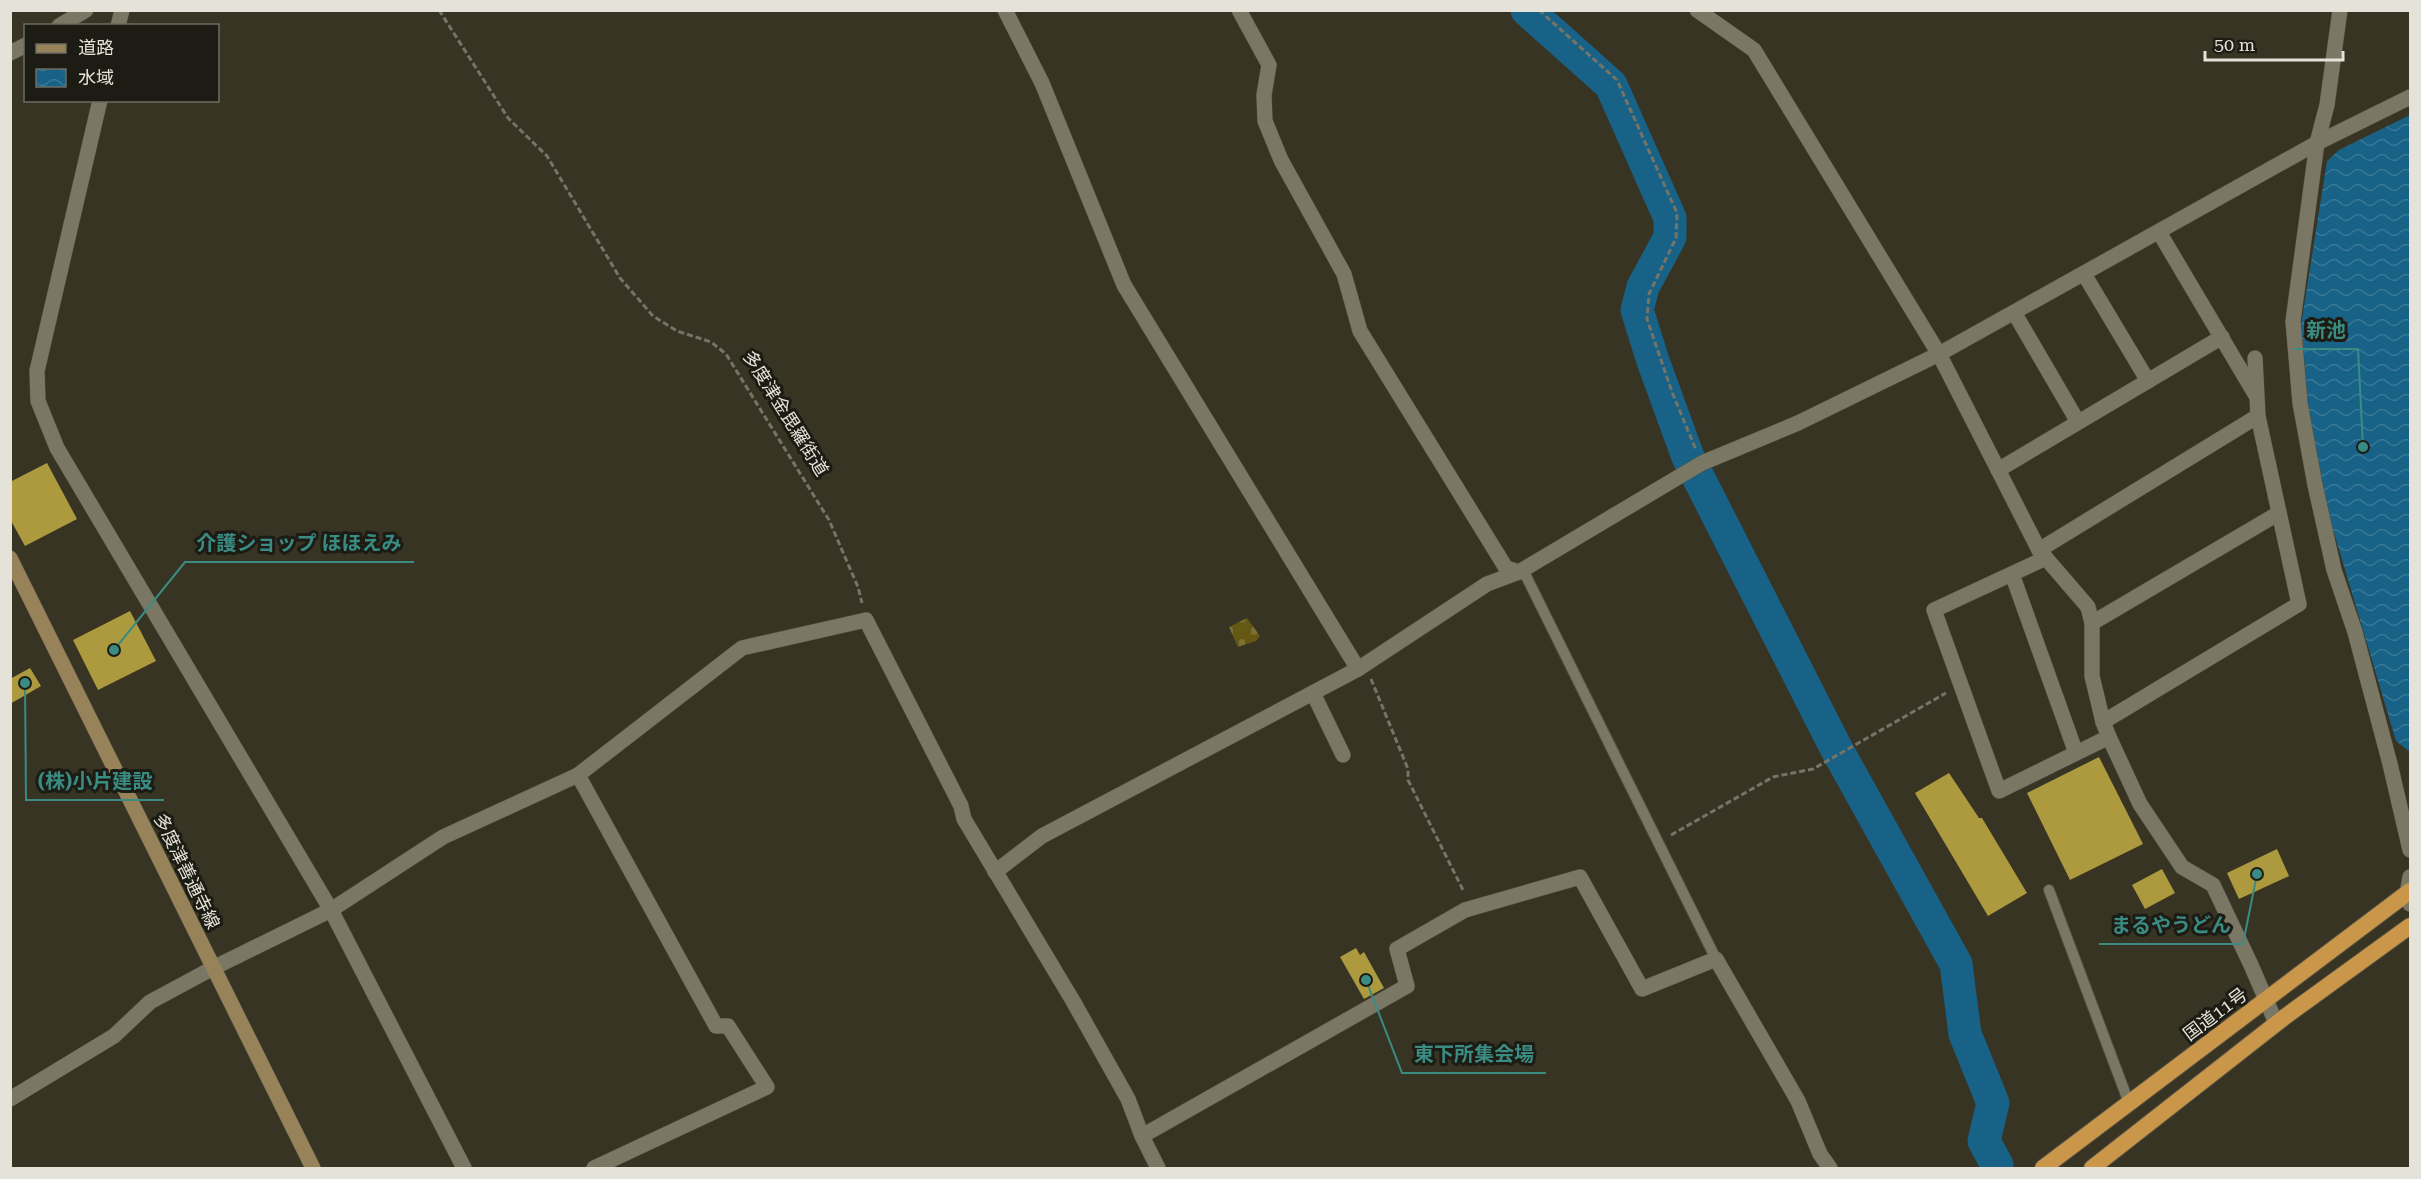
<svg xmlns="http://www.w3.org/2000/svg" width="2421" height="1179" viewBox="0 0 2421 1179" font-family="'Roboto Serif','Noto Sans JP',serif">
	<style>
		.cemetery { fill: url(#cemetery-stones) }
		.water { fill: url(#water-waves) }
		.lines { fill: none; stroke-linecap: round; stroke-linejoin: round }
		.river { stroke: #176286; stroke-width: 33 }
		.building { fill: #ad9a3e }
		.service-casing { stroke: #525041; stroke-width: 12 }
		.minor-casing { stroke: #525041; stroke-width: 16 }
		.secondary-casing { stroke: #525041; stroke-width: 16 }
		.trunk-casing { stroke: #525041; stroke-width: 18 }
		.path { stroke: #767466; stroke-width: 3; stroke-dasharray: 6 3; stroke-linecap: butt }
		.service { stroke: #7b7765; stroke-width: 10 }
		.minor { stroke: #7b7765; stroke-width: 15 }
		.secondary { stroke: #98825a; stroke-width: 15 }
		.trunk { stroke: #ca9649; stroke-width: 16 }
		.labels { text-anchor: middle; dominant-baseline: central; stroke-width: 6; stroke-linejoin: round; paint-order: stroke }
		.street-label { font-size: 18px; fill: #e5e3d9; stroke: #1d1c14 }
		.leader { fill: none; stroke: #3a8c83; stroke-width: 2 }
		.callout-dot { fill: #3a8c83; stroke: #1d1c14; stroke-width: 2 }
		.callout-label { font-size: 20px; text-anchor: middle; font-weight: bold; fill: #3a8c83; stroke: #1d1c14; stroke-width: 6; stroke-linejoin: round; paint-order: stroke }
	</style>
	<defs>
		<pattern id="cemetery-stones" width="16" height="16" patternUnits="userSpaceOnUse" patternTransform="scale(1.5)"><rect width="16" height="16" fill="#655813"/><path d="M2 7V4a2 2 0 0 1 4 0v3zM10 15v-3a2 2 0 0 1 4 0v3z" fill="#7b7035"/></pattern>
		<pattern id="water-waves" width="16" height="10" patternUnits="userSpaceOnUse" patternTransform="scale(1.5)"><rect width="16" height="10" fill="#176286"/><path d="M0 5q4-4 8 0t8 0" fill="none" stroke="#397896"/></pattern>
	</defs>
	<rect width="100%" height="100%" fill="#373424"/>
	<polygon class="cemetery" points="1247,618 1260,636 1256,641 1238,647 1229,627"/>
	<polygon class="water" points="2410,115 2410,752 2396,741 2326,506 2304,387 2301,325 2327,161 2339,150"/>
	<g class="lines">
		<polyline class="river" points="1527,10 1611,85 1670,218 1670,237 1643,287 1637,310 1653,361 1688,457 1835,746 1956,964 1965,1034 1993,1103 1984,1141 1997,1165"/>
	</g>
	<g class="building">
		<polygon points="47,463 77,519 25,546 10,519 10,482"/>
		<polygon points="130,611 156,661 98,690 73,640"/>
		<polygon points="30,668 41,686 10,704 10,679"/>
		<polygon points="2099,757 2143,844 2070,880 2027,793"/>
		<polygon points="1949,773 1979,818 1982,818 2027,893 1988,916 1915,793"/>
		<polygon points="2277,849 2289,876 2239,899 2227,873"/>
		<polygon points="2162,869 2175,893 2145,909 2132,885"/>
		<polygon points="1356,948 1360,955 1364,952 1384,988 1364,999 1340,957"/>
	</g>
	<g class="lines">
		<g class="service-casing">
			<g id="service">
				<polyline points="1526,576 1716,959"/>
				<polyline points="2049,890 2129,1103"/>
			</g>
		</g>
		<g class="minor-casing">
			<g id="minor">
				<polyline points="1005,10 1042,83 1124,285 1358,669"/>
				<polyline points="1239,10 1269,65 1264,95 1265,121 1281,160 1344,274 1360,331 1506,568 1519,572"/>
				<polyline points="1697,10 1754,50 1939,354 2039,550 2088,607 2092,623 2092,676 2103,722 2109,737 2140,804 2182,867 2213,885 2251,965 2276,1023"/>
				<polyline points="59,26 86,10"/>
				<polyline points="118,26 122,10"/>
				<polyline points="10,53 26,45"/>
				<polyline points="2410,97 2317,143 2293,321 2300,403 2315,485 2334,570 2355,632 2390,764 2410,850"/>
				<polyline points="100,100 37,371 38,401 57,448 331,910 464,1168"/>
				<polyline points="2159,232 2255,394"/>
				<polyline points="2084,274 2148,381"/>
				<polyline points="2015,314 2078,422"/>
				<polyline points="1998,470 2222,337"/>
				<polyline points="2039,550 2258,416"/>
				<polyline points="2046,558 1934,610 1999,791 2109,737"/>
				<polyline points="2012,574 2076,753"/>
				<polyline points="2092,623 2279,513"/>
				<polyline points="1313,693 1343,755"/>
				<polyline points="2103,722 2299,604 2258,416 2255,358"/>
				<polyline points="578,775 716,1026 728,1026 767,1087 594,1168"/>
				<polyline points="995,872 1042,836 1358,669 1487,584 1519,572 1702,463 1798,423 1939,354 2317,143 2327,105 2340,10"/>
				<polyline points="2410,877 2407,894 2410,904"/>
				<polyline points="10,1099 114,1036 150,1002 213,968 331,910 443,837 578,775 742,648 866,620 961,806 964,819 1073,1001 1128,1099 1142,1136 1158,1168"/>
				<polyline points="1142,1136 1407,986 1397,949 1465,910 1580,877 1642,989 1716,959 1798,1101 1820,1154 1830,1168"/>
			</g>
		</g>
		<g class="secondary-casing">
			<polyline id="secondary" points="10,558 313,1168"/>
		</g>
		<g class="trunk-casing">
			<g id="trunk">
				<polyline points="2043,1168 2410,891"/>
				<polyline points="2092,1168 2286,1016 2410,926"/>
			</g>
		</g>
		<g class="path">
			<polyline points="439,10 508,118 547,156 620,278 653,316 677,331 711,342 726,354 829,520 858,587 862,603"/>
			<polyline points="1539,10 1617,80 1677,213 1676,238 1649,294 1647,319 1672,392 1696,450"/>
			<polyline points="1371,679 1408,769 1408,780 1464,892"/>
			<polyline points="1671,835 1773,777 1813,769 1946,693"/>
		</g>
		<use href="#service" class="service"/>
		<use href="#minor" class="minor"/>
		<use href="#secondary" class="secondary"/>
		<use href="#trunk" class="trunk"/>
	</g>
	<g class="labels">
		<g class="street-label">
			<text transform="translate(786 413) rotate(58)">多度津金毘羅街道</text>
			<text transform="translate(187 871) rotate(64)">多度津善通寺線</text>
			<text transform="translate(2215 1014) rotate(-37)">国道11号</text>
		</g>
	</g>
	<path class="leader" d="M2363 447L2358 349H2294M114 650L185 562H414M25 683L26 800H164M2257 874L2243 944H2099M1366 980L1402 1073H1546"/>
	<g class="callout-dot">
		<circle cx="2363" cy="447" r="6"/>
		<circle cx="114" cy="650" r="6"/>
		<circle cx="25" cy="683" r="6"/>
		<circle cx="2257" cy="874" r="6"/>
		<circle cx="1366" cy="980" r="6"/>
	</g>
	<g class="callout-label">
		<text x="2326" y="337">新池</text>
		<text x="299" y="550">介護ショップ ほほえみ</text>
		<text x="95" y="788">(株)小片建設</text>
		<text x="2171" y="932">まるやうどん</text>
		<text x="1474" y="1061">東下所集会場</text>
	</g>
	<rect width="2421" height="1179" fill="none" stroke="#e5e3d9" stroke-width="24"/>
	<rect x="24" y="24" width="195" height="78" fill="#1d1c14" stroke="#6d6c63" stroke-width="1.5"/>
	<rect x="36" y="44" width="30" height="9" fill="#98825a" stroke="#6d6c63" stroke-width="1.5"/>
	<text x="78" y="54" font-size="18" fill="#e5e3d9">道路</text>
	<rect x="36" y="69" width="30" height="18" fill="url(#water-waves)" stroke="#6d6c63" stroke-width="1.5"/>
	<text x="78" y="84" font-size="18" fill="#e5e3d9">水域</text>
	<path d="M2205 51v9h138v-9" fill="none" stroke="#e5e3d9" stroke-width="3"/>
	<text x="2214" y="51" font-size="18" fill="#e5e3d9" stroke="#1d1c14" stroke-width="4.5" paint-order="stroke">50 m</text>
</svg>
